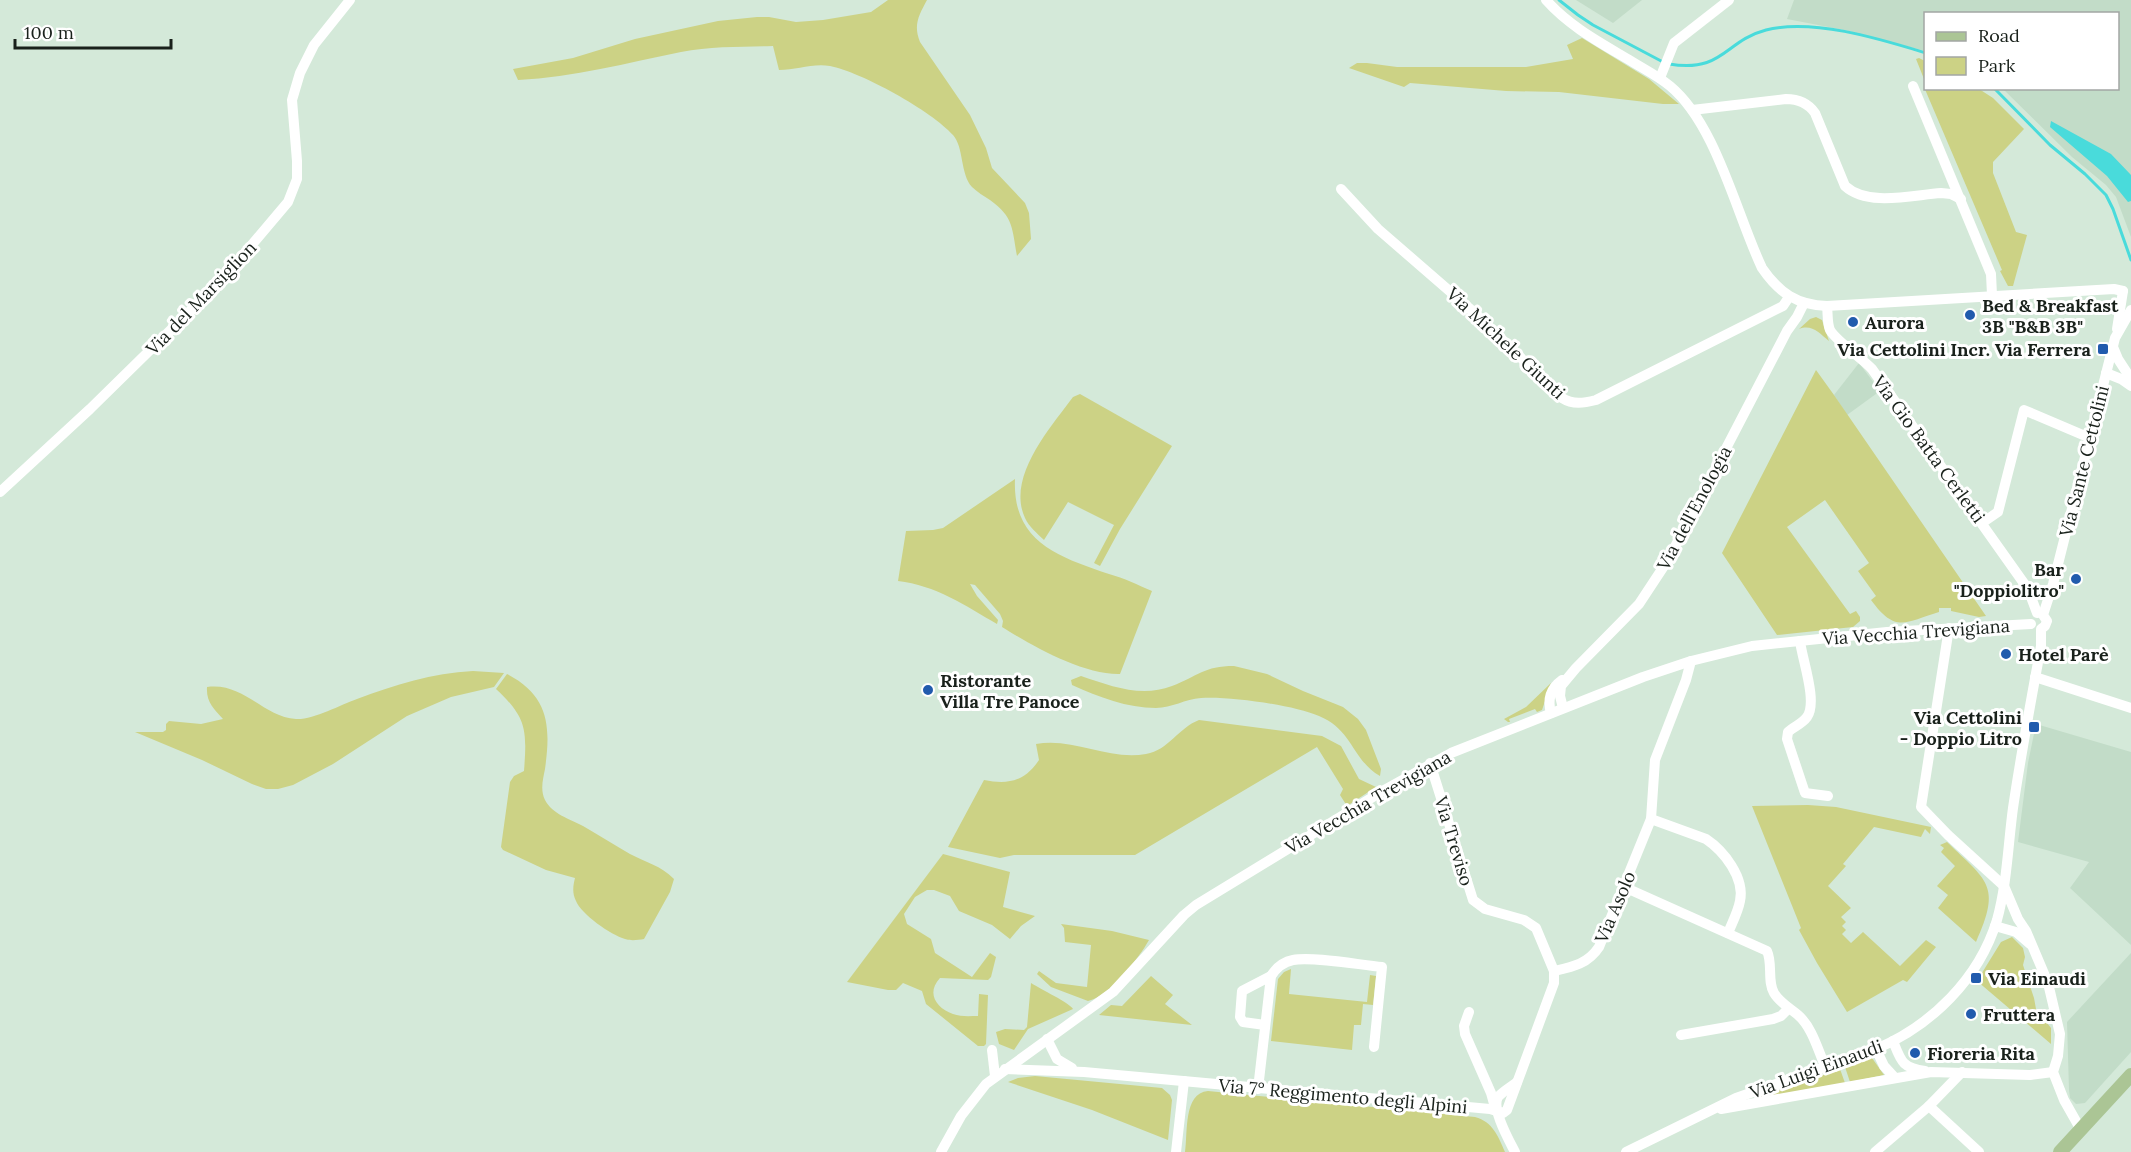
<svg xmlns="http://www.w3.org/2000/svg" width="2131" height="1152" viewBox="0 0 2131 1152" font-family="Lora,serif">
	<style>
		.built { fill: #c2dcc8 }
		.green { fill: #ccd285 }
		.water { fill: #49dbdb }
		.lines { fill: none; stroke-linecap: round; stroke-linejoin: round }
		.stream { stroke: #49dbdb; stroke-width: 3 }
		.minor { stroke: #fff; stroke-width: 10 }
		.major { stroke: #abc595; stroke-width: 14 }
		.poi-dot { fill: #215bad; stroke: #fff; stroke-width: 2 }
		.labels { text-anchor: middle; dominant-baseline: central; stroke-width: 6; stroke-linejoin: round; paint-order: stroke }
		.street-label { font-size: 18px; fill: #19211b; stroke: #fff }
		.poi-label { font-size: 18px; font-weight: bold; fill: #19211b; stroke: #fff; text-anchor: start }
	</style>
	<rect width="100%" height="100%" fill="#d4e9d9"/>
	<g class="built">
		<polygon points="1576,0 1642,0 1613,23"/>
		<polygon points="1794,0 2131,0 2131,237 2116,197 2106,185 2072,157 2003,89 2118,88 2118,14 1926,14 1925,51 1849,31 1787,19"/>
		<polygon points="1859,363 1880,391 1847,415 1834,395"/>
		<polygon points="2036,724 2131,752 2131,945 2070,888 2089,862 2018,842 2028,763"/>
		<polygon points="2131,953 2131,1052 2085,1103 2076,1104 2070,1098 2069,1090 2067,1022"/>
	</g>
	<g class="green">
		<path d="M888,0H927C919,15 913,25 920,42L970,115L986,148L992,168L1025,203L1029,213L1031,239L1017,256C1012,229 1014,217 990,200C984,196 977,192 972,187C960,174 964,147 953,135C932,111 861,72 830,66C813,63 796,70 779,70L773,46C743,47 711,46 681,52C627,63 574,77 518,80L513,69L573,58L635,39L718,21L757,17H769L796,22L823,20L871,12Z"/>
		<polygon points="1582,38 1649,79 1679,104 1663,104 1559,92 1506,91 1410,83 1404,87 1349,68 1357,63 1367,63 1397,67 1526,67 1573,59 1567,45"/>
		<polygon points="1919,58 1925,61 1926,88 1979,89 1993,98 2024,129 1993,162 1993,173 2016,232 2027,235 2013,286 2008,286 2000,271 2002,270 1924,87 1924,79 1916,59"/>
		<path d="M1816,317L1822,320L1829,341C1819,333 1812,324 1799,329L1810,319Z"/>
		<path d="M1816,370L1834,395L1986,616L1979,617L1951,611V608H1939V612C1905,622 1896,634 1871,600L1876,596L1858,571L1869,563L1825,500L1787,527L1850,614L1856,611L1860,617V621L1853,627L1777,635L1722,553Z"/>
		<path d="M1080,394L1172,446L1120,529L1100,566L1094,563L1114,525L1068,502L1044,540C1037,533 1029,527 1025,518C1006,477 1051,427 1073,397Z"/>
		<path d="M1015,479C1012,542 1059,557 1109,574C1124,578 1138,585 1152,591L1120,674C1083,675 1032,646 1002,627L1003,621L1000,614L975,585L970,584L977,596L998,620L997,624C966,606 935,585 898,581L906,531L933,530L943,528Z"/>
		<path d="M1234,666L1267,674L1303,691L1343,707L1358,719L1366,730L1381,769L1380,776C1352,760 1353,730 1319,716C1293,705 1229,696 1201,698C1185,699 1172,708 1156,708C1127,708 1099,697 1072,685L1071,680L1081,676C1111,686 1141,698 1172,686C1198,676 1204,666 1234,666Z"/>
		<path d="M473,671L504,673L494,687L451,697L407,716L333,764L293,785L278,789H266L252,784L202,760L135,732H163L166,730V724L169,721L201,724L223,719C214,709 206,702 207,687C244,682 263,717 296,719C313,720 340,705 357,699C395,685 432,673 473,671Z"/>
		<path d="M507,674C549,696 551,726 545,769C543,779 540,790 545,800C552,814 570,819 583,826C599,835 614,845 630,854C647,863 660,865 674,879L670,892L644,939C638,940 631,941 625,939C611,935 581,914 576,901C572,893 573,886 575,878L546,870L503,850L501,847L510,782L514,776L524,771C527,730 527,718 496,689Z"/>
		<polygon points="1551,683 1542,710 1537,712 1535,709 1509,719 1510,722 1508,722 1504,719 1526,707"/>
		<path d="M1199,720L1322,736L1341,746L1359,779L1376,787L1347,806L1340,795L1343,789L1317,747L1135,855H1014L1000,858L948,847L984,780C1009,785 1025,781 1039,760L1036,744C1073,737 1109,761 1146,754C1169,750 1178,728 1199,720Z"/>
		<polygon points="1808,805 1836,807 1931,827 1930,834 1925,829 1921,837 1874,827 1843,864 1846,866 1828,886 1851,908 1841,917 1846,922 1842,926 1846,930 1842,934 1851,943 1863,932 1900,966 1926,940 1936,947 1907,982 1903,980 1847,1012 1817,963 1799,930 1801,928 1752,806"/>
		<path d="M1947,842C1987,881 2002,885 1976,942L1938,908L1948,895L1937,886L1955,866L1941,852L1944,848L1940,845Z"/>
		<path d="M943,854L1010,872L1003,907L1035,916L1021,926L1010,939L992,925L959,911L950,896L934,890H927L915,897L904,914L907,924L931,939L935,953L972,977L990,953L996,957L991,977L988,980L940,978C926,993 936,1008 953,1014C961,1017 970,1016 978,1016L979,994L988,995L986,1044L984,1046H978L926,1004L922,991L903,983L896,990H888L847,982Z"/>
		<path d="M1061,924L1112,931L1149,940C1139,958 1109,997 1088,1001L1051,987L1037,974L1039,971L1056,983L1087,987L1091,945L1065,942L1064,928Z"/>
		<polygon points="2012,937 2023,948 2025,957 2023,965 2034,998 2036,1009 2051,1028 2051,1044 1977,981 2001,942"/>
		<polygon points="1291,969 1289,994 1367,1002 1370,975 1376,976 1373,1005 1363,1004 1361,1025 1354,1025 1352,1050 1271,1041 1278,979 1284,972"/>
		<polygon points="1151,976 1173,995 1165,1004 1192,1025 1099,1015 1111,1005 1122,1006"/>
		<path d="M1031,983C1040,989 1070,1003 1073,1009L1028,1029L1014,1050L999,1044L996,1032L1005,1029L1024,1030L1027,1027Z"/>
		<polygon points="1872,1058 1884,1075 1850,1082 1845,1067"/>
		<polygon points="1840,1069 1845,1083 1754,1099"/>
		<polygon points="1035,1076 1162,1088 1170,1095 1172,1100 1168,1140 1092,1110 1008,1082 1018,1078"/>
		<path d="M1208,1091L1475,1117C1493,1122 1498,1136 1505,1152H1185C1188,1133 1183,1093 1208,1091Z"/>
	</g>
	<polygon class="water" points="2051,121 2111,154 2131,175 2131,201 2128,202 2107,176 2050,127"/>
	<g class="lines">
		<g class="stream">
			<polyline points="1559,0 1578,15 1593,25 1663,62"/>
			<path d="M1669,64C1724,73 1724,41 1766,30C1813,18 1880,39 1926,53"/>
			<polyline points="1994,88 2050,145 2085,174 2106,195 2113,209 2131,260"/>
		</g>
		<g class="minor">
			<path d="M1546,0C1570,27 1601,43 1631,61C1644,69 1658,76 1670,86C1716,124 1736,213 1762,268C1779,293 1797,305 1827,306L2114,289L2123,291"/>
			<polyline points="1660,78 1674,43 1729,0"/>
			<polyline points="1913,86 1991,274 1992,295"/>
			<path d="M1692,110L1786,99C1799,99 1808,103 1815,113L1845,186C1868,207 1912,195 1941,193L1951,194L1961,199"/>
			<path d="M1341,189L1378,229L1476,314L1562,398C1573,405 1584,403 1596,400L1783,306L1789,297"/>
			<path d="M1827,306C1828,314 1827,323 1830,330C1837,342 1861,357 1872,369L2028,589L2037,613"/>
			<polyline points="2117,329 2123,291"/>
			<polyline points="2113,347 2118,359 2131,379"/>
			<polyline points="2106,373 2121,379 2131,386"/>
			<polyline points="0,492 90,409 196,305 217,286 288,202 297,179 297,161 292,100 300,73 314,45 350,0"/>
			<polyline points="1982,523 1998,512 2024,410 2090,438"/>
			<polyline points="1949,628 1921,807 1948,835 2004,886"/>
			<path d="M1800,641C1802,659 1818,702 1807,717C1802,724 1793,727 1788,732L1787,739L1805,793L1828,796"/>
			<polyline points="2035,677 2131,708"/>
			<polyline points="1563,708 1560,696 1561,686 1576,668 1639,604 1668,560 1787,331 1797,317 1804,303"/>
			<path d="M1551,713C1547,699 1551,688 1562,680"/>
			<path d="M1651,819L1706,839C1724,851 1745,878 1740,901C1738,912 1732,923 1728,933"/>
			<polyline points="2004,886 2018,919 2026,931 2048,983 2060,1034 2058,1056 2053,1072 2064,1100 2081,1130"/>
			<path d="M1624,887L1767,951C1773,964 1767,981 1774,993C1780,1003 1790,1008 1798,1015C1812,1027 1818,1050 1825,1066"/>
			<polyline points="1995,926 2016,932 2030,944"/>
			<path d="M1554,971C1572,967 1588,964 1599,947L1651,819L1655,760L1686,680L1691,661"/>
			<polyline points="1469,1012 1464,1026 1465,1034 1491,1093 1496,1111"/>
			<polyline points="1265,1025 1243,1022 1240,1017 1242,991 1271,976"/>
			<polyline points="1681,1035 1773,1019 1781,1016 1788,1009"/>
			<polyline points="1047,1039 1057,1059 1072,1068"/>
			<path d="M1893,1041C1901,1061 1902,1068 1925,1071"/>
			<polyline points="1876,1049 1884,1066 1895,1078"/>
			<polyline points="992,1050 995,1076"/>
			<polyline points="1005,1069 1084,1072 1490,1109 1503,1113 1507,1110 1554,983 1554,971 1536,928 1524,920 1485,909 1473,900 1430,763"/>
			<path d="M1258,1089L1271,976C1276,968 1283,962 1293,960C1312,956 1360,965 1382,967L1374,1047"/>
			<polyline points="1929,1106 1979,1152"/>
			<polyline points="1721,1109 1931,1072 2030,1075 2053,1072"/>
			<polyline points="941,1152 961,1116 986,1084 1113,992 1184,915 1196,905 1386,789 1451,753 1643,677 1691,661 1752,646 1887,632 2031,624"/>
			<polyline points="1176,1152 1184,1081"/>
			<path d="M1515,1152C1509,1140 1491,1109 1498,1097C1503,1091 1511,1087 1517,1082"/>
			<path d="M1626,1152L1736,1098L1876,1049C1931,1026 1979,979 1997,920C2007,884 2008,845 2013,808C2021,754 2031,700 2041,646V629L2045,626L2047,621L2043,615L2053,584L2115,338L2131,310"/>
			<polyline points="1875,1152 1929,1106 1962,1072"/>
		</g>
		<polyline class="major" points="2060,1152 2131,1075"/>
	</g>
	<g class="poi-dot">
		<circle cx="1970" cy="315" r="6"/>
		<circle cx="1853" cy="322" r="6"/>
		<rect x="2097" y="343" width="12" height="12" rx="3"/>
		<circle cx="2076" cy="579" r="6"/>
		<circle cx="2006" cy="654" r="6"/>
		<circle cx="928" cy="690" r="6"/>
		<rect x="2028" y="721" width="12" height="12" rx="3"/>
		<rect x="1970" y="972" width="12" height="12" rx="3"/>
		<circle cx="1971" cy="1014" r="6"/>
		<circle cx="1915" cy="1053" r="6"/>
	</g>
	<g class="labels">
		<g class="street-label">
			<text transform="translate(201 298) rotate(-46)">Via del Marsiglion</text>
			<text transform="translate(1506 343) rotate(43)">Via Michele Giunti</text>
			<text transform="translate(1929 449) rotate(54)">Via Gio Batta Cerletti</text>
			<text transform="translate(2084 461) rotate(-76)">Via Sante Cettolini</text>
			<text transform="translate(1694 508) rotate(-62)">Via dell'Enologia</text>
			<text transform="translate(1916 632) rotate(-4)">Via Vecchia Trevigiana</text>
			<text transform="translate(1368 802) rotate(-30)">Via Vecchia Trevigiana</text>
			<text transform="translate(1454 841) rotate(73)">Via Treviso</text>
			<text transform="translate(1615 907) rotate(-67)">Via Asolo</text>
			<text transform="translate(1816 1069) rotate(-20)">Via Luigi Einaudi</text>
			<text transform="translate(1343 1096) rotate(5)">Via 7° Reggimento degli Alpini</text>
		</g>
		<g class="poi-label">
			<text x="1982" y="305">Bed &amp; Breakfast<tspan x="1982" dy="21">3B "B&amp;B 3B"</tspan></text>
			<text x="1865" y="322">Aurora</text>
			<text x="2091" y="349" text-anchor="end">Via Cettolini Incr. Via Ferrera</text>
			<text x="2064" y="569" text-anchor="end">Bar<tspan x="2064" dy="21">"Doppiolitro"</tspan></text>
			<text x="2018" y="654">Hotel Parè</text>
			<text x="940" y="680">Ristorante<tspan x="940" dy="21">Villa Tre Panoce</tspan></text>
			<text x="2022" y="717" text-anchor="end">Via Cettolini<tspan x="2022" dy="21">- Doppio Litro</tspan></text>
			<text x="1988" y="978">Via Einaudi</text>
			<text x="1983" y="1014">Fruttera</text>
			<text x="1927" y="1053">Fioreria Rita</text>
		</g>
	</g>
	<rect x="1924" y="12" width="195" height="78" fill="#ffffff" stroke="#a3a6a4" stroke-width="1.5"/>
	<rect x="1936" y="32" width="30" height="9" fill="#abc595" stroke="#a3a6a4" stroke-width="1.5"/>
	<text x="1978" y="42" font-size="18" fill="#19211b">Road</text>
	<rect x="1936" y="57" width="30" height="18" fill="#ccd285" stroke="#a3a6a4" stroke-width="1.5"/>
	<text x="1978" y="72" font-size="18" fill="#19211b">Park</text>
	<path d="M15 39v9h156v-9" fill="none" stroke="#19211b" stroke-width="3"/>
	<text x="24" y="39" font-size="18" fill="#19211b" stroke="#ffffff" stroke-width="4.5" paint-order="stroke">100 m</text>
</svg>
